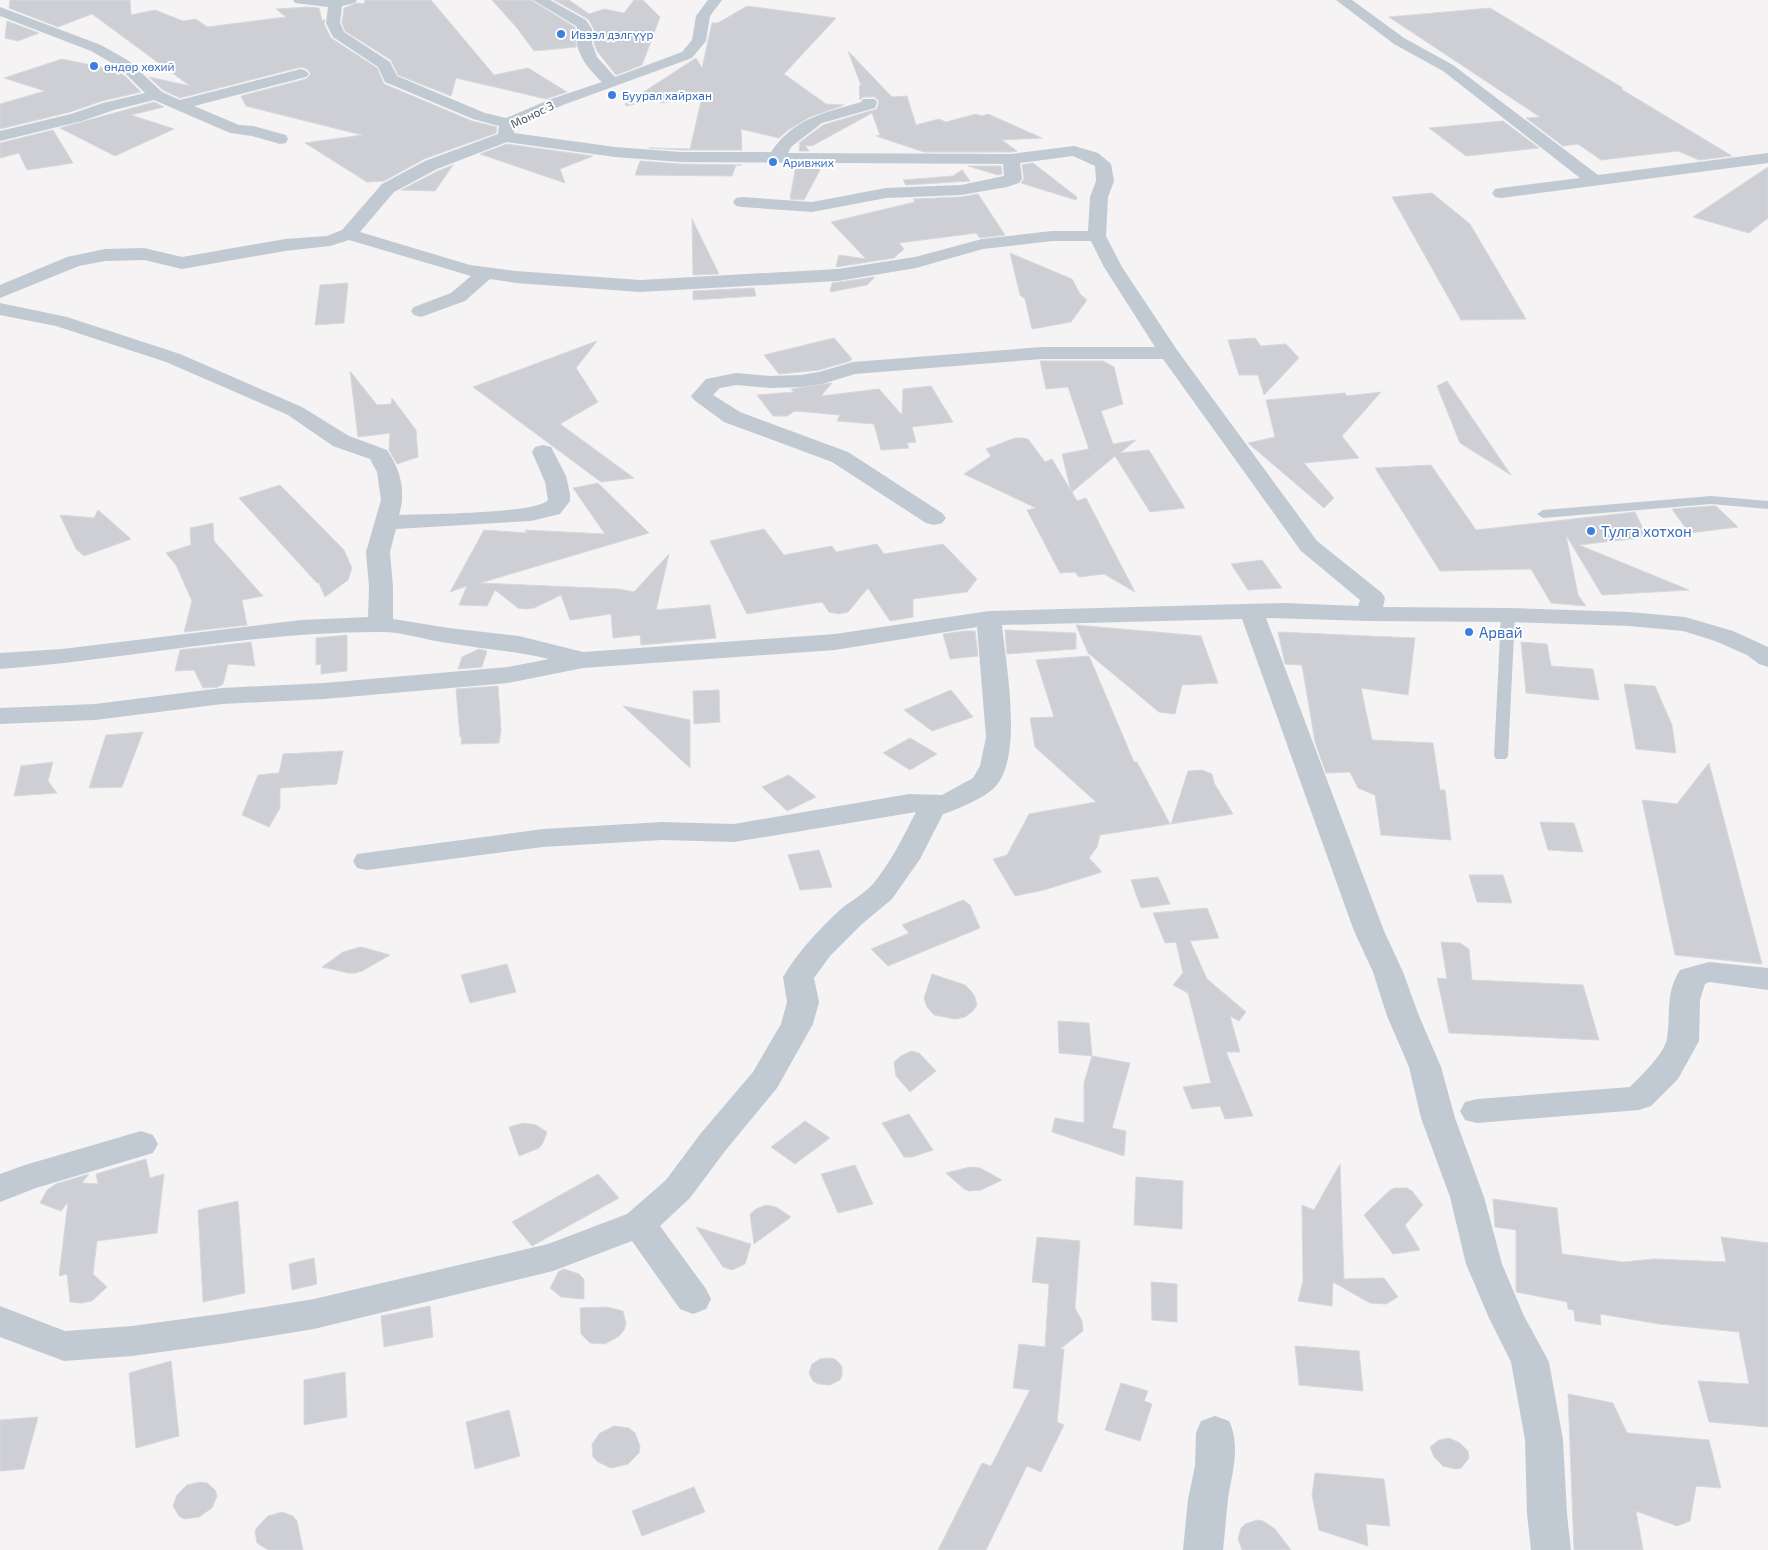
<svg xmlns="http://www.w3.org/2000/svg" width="1768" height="1550" viewBox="0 0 1768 1550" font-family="'Exo 2',sans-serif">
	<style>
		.building { fill: #cdcfd5; stroke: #d7d9de }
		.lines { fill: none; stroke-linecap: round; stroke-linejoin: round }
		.lane { fill: #c1cad2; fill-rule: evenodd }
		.street { fill: #c1cad2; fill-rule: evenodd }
		.shop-dot { fill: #3f7fe0; stroke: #fff; stroke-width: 2 }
		.labels { text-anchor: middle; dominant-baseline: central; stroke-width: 4; stroke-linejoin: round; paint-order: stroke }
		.far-shop-label { font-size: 12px; fill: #366cbe; stroke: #fff; text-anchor: start }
		.far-street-label { font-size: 12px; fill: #4a5661; stroke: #fff }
		.shop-label { font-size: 15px; fill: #366cbe; stroke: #fff; text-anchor: start }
	</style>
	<rect width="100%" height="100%" fill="#f5f3f3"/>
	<g class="building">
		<polygon points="10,0 130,0 131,15 155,10 183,21 196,19 207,27 286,17 276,9 308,7 319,8 322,21 325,19 324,24 331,38 377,68 384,84 472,121 497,127 496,133 424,159 384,181 367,182 305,143 362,135 246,106 241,96 306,79 311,74 307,69 301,67 180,98 163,90 149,77 190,86 92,14 58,27 9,8"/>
		<polygon points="365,0 431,0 494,75 528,68 567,92 546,99 456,78 451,96 398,75 391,60 345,31 342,23 344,8 357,3 364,4"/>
		<polygon points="492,0 531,0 575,27 576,47 534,51 517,28"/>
		<polygon points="554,0 569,0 589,14 604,9 624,13 634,0 643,0 660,17 642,65 616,75 597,51 594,43 594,29 588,19"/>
		<polygon points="747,6 836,18 784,74 826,104 844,105 810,117 788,130 779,138 741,129 742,150 681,150 649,148 690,149 702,97 660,103 662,98 626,106 625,104 696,58 702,68 712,23 718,23"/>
		<polygon points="1490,8 1623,88 1621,89 1732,156 1699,160 1678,151 1601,160 1578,144 1563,146 1526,118 1540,117 1389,17"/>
		<polygon points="7,21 39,33 18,41 5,38"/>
		<polygon points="848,51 892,97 907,96 916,125 939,119 946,122 976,114 982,116 988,114 1042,138 1002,140 1017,151 1011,152 924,152 876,136 880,135 872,113 812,146 805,145 809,151 799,151 800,144 799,143 823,125 877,109 879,101 875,97 863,97 860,100 859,86 861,85"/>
		<polygon points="62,59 120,71 141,92 102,101 70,112 0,129 0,104 45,91 4,78"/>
		<polygon points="154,102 164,107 131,115 174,129 115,156 60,128"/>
		<polygon points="1503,121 1539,148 1466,156 1429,128"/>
		<polygon points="53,130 73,163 27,170 19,153 0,158 0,143"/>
		<polygon points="507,144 593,156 560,169 565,183 480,154"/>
		<polygon points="640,161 681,164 742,165 736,165 732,176 635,175"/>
		<polygon points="1033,163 1077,197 1076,200 1021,183 1024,179 1022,165"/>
		<polygon points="453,165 435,191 401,190 438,171"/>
		<polygon points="796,165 818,165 821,168 804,200 790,199"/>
		<polygon points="968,166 1001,166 1002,174 998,175"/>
		<polygon points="1768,167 1768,218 1749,233 1693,217"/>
		<polygon points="962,170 970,181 906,185 903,180 953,176"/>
		<polygon points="1432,193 1470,224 1526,319 1461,320 1392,197"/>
		<polygon points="978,194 1005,235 980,238 976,233 899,243 904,249 894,258 836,267 839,255 866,259 831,222 915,202 913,199 961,197"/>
		<polygon points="692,219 719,274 693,275"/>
		<polygon points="1010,253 1072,279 1080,294 1087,300 1071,322 1032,329 1025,299 1020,295"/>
		<polygon points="875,277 867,285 830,292 832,283"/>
		<polygon points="348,283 344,323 315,325 320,285"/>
		<polygon points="754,288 756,296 693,300 693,291"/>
		<polygon points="834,338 852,359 850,361 819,370 779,374 764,355"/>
		<polygon points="1255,338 1261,346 1286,344 1299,358 1264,395 1258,375 1239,375 1228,340"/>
		<polygon points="597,341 576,368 598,402 560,424 634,478 601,482 473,387"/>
		<polygon points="1040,361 1103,361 1114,367 1123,404 1101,411 1113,444 1136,440 1120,453 1149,450 1185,508 1150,512 1115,456 1072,492 1077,501 1086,498 1135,592 1104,574 1079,577 1075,572 1060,573 1027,510 1036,508 964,474 991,456 986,449 1015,438 1022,438 1028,439 1045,462 1052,459 1071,491 1062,454 1089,449 1068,387 1046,389"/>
		<polygon points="350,371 377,405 391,404 392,398 416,430 418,457 397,464 389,450 390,433 358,437"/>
		<polygon points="1447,381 1511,475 1460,443 1437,386"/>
		<polygon points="832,383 821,396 879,389 902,415 903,389 931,386 953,422 912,427 916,442 907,443 909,448 881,450 874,424 837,421 840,415 795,411 787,416 773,416 757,395 794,392 791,389"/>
		<polygon points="1381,392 1342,436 1359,458 1304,463 1334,498 1324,508 1248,443 1275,437 1266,400 1345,393 1347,396"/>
		<polygon points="1431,465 1476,530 1635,512 1647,537 1579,545 1689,590 1602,595 1566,535 1578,595 1586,606 1551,603 1531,569 1440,571 1375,468"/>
		<polygon points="598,483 649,533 480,583 619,589 634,592 669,554 656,610 710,605 716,638 641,645 640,635 613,638 611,614 570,620 561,595 534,608 526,609 518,608 495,590 487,606 459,605 467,586 450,592 484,530 527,533 525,530 605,534 573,488"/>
		<polygon points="280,485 344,550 352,568 348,580 325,597 319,583 317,583 239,498"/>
		<polygon points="1711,506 1716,506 1738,527 1689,533 1672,509"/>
		<polygon points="98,510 131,539 84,556 76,549 60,515 94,518"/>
		<polygon points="213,523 214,541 263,596 242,600 247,625 184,632 192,601 176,565 166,553 191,545 190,528"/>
		<polygon points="764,529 784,555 832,546 836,552 877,544 884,554 943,544 977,579 967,592 913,599 913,617 890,621 868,588 848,612 839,614 829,612 822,602 747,614 710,541"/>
		<polygon points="1262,560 1282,588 1248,590 1231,564"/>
		<polygon points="1076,625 1201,636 1218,683 1182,685 1175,714 1159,712 1088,653"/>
		<polygon points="1005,630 1076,633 1076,649 1007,654"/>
		<polygon points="964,631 975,631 978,656 950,659 943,634"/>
		<polygon points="1278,632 1415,638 1408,695 1361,688 1372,740 1433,743 1440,790 1445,790 1451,840 1381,835 1375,795 1358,788 1350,772 1326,773 1315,742 1302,665 1285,664"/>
		<polygon points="347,635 347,671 321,674 321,664 316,665 316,638"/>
		<polygon points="251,642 255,666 228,664 223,684 218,687 203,688 194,670 175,671 180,650"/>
		<polygon points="1521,642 1547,644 1551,666 1593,669 1599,700 1526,693"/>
		<polygon points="479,649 487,651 482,667 458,669 462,657"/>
		<polygon points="1089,656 1134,762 1137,762 1170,824 1100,835 1097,847 1089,858 1102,872 1044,890 1015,896 993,859 1007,855 1029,814 1096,802 1035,747 1030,718 1054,717 1036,660"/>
		<polygon points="1624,684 1655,686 1672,725 1676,753 1636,749"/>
		<polygon points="498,686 501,730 499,743 461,744 462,737 460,737 456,689"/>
		<polygon points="719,690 720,722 694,724 693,691"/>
		<polygon points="951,690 973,717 932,731 904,710"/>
		<polygon points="623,706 690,720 690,768"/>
		<polygon points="143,732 122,787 89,788 106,735"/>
		<polygon points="910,738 937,754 910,770 883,753"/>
		<polygon points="343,751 337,784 280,788 280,808 269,827 242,815 258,775 279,773 283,754"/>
		<polygon points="53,762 48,781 57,793 14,796 21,766"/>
		<polygon points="1709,763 1762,964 1675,955 1642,800 1677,804"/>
		<polygon points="1202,770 1212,774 1214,783 1233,814 1171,824 1188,771"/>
		<polygon points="789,775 816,797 787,811 762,787"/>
		<polygon points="1540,822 1574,823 1583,852 1548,850"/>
		<polygon points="819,850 832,887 800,890 788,855"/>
		<polygon points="1469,875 1503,875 1512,903 1477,902"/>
		<polygon points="1158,877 1170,904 1141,908 1131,880"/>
		<polygon points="963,900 970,905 980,928 888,966 871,949 909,933 902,925"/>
		<polygon points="1207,908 1219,938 1190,941 1207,979 1246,1012 1239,1021 1230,1016 1240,1052 1226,1052 1253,1116 1225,1119 1220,1106 1192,1109 1183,1087 1211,1083 1188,993 1173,985 1183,973 1176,942 1165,943 1153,913"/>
		<polygon points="1441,942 1460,943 1469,949 1472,980 1583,985 1599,1040 1449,1033 1437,978 1447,979"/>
		<polygon points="361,947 390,955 362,971 355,973 348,973 322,967 343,952"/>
		<polygon points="507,964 516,992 470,1003 461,975"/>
		<polygon points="932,974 965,985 971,991 975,997 977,1005 973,1011 965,1017 955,1019 934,1015 927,1007 924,998"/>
		<polygon points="1058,1021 1089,1023 1092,1056 1059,1053"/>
		<polygon points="911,1051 919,1053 936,1071 910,1092 896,1076 894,1062 901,1056"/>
		<polygon points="1092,1056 1130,1063 1112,1128 1126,1131 1124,1156 1052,1132 1055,1118 1084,1123 1084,1083"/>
		<polygon points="909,1114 933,1150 912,1157 904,1157 882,1123"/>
		<polygon points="805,1121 830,1138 795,1164 771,1147"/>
		<polygon points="523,1123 536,1125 547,1132 543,1143 539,1148 519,1156 509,1127"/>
		<polygon points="146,1159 150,1178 164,1174 157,1233 97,1241 93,1274 107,1287 92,1301 81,1303 70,1302 67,1274 59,1276 68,1202 61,1211 40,1203 47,1190 56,1184 89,1174 82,1183 98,1184 96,1174"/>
		<polygon points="1340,1164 1344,1279 1384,1278 1398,1297 1386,1304 1370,1303 1333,1282 1332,1306 1298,1301 1303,1281 1302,1205 1314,1210"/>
		<polygon points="855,1165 873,1204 838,1213 821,1174"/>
		<polygon points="970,1167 980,1168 1002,1180 981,1190 969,1191 964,1189 946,1173"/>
		<polygon points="598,1174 619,1198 532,1246 512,1222"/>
		<polygon points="1136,1177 1183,1181 1182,1229 1134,1225"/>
		<polygon points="1395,1188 1407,1188 1412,1191 1423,1205 1405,1225 1420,1250 1393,1254 1364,1215 1390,1190"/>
		<polygon points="1493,1199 1557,1208 1562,1254 1623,1262 1654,1259 1726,1262 1721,1237 1768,1243 1768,1427 1709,1422 1698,1381 1749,1384 1739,1332 1659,1324 1600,1314 1601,1325 1575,1321 1574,1310 1568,1309 1567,1302 1516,1292 1516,1230 1495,1227"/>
		<polygon points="238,1201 245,1293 203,1302 198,1210"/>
		<polygon points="766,1205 776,1207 791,1217 754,1244 750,1214 756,1209"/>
		<polygon points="696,1227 751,1244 745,1264 732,1270 723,1267"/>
		<polygon points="1037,1237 1080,1241 1075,1308 1082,1321 1083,1331 1060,1349 1064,1349 1057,1422 1064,1425 1041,1472 1027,1466 986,1550 938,1550 982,1463 991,1466 1030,1390 1013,1388 1019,1344 1045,1347 1049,1284 1032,1282"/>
		<polygon points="314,1258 317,1284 292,1290 289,1264"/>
		<polygon points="564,1269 579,1274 584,1279 584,1299 561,1297 550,1288 559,1271"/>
		<polygon points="1151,1282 1177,1284 1177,1322 1152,1320"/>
		<polygon points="430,1306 433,1337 384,1347 381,1316"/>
		<polygon points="607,1307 623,1311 626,1324 624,1330 619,1336 605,1344 590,1343 581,1334 580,1308"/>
		<polygon points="1295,1346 1359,1351 1363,1391 1299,1385"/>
		<polygon points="830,1358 835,1359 842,1366 842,1375 840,1380 830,1385 818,1384 813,1381 809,1373 812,1364 820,1359"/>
		<polygon points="171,1361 179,1436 136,1448 129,1373"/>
		<polygon points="345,1372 347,1417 304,1425 304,1380"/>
		<polygon points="1121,1383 1148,1391 1144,1401 1152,1404 1140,1441 1105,1430"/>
		<polygon points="1568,1394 1613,1403 1627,1433 1709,1440 1721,1488 1696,1486 1690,1521 1677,1526 1636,1511 1643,1550 1574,1550"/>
		<polygon points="509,1410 520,1456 475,1469 466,1422"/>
		<polygon points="38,1417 24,1469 0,1471 0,1420"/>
		<polygon points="614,1426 629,1428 635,1433 640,1446 639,1453 628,1464 611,1468 598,1462 593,1457 592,1444 600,1433"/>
		<polygon points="1449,1438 1460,1443 1468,1451 1469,1458 1461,1468 1455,1469 1443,1466 1434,1457 1430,1447 1439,1440"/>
		<polygon points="1315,1473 1384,1479 1390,1526 1366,1524 1368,1546 1319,1530 1312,1495"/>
		<polygon points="200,1482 207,1483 215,1490 217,1496 212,1508 199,1517 184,1519 179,1516 173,1506 177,1495 187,1485"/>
		<polygon points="694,1487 705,1512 642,1536 632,1511"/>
		<polygon points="282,1512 293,1516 297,1521 303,1550 268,1550 257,1543 255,1531 258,1526 268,1516"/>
		<polygon points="1257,1520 1263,1521 1275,1529 1291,1550 1242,1550 1238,1539 1241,1528 1245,1524"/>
	</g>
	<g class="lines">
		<g class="lane">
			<polygon points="1711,496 1768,501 1768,509 1711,504 1543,518 1537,514 1543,510"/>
			<polygon points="1508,611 1515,615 1508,756 1506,759 1496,759 1494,756 1501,615"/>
		</g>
		<g class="street">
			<path d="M293,0H357L355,3L342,6L340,23L344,32L390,62L397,76L485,113L506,118L551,99L602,82C591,72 581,60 577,45C576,38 580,33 576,26L533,0H550L586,20L592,29V43L597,57L615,77L682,52L692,40L696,16L708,0H722L710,16L706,41L692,58L563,105L515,126L514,133L615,147L681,152H771C794,118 824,113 861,102L863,99H875L877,102L875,108L822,123L791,147L788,153L1011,154L1074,146L1098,153L1111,164L1114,181L1108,197L1106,236L1122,267L1177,350L1317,541L1382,593L1385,598L1383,607L1508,608L1629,612L1685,617L1733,631L1768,647V667L1759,664L1747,655L1715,641L1683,631L1629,626L1508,622L1368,621L1266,618L1384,931L1403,972L1419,1016L1441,1067L1455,1118L1484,1197L1502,1264L1524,1316L1549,1362L1563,1440L1567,1514L1571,1550H1531L1527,1514L1525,1440L1511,1362L1489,1318L1466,1264L1450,1197L1421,1118L1409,1067L1387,1016L1373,972L1354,931L1242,619L1002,625C1006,665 1024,759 994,788C984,798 956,810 943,814L920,859L892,899L862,924L830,956L814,978L819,1002L813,1024L777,1088L725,1151L690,1198L660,1226L706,1289L711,1299L706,1309L693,1314L680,1309L632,1241L553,1271L314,1329L227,1343L132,1356L64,1361L0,1337V1306L65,1331L132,1326L227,1313L314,1299L548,1244L627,1214L666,1180L701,1133L753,1072L781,1024L787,1002L783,977C798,952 818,930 840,910C850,901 864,894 873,884C891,862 903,837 916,812L734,842L662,840L543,847L367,870L357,868L353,861L357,854L543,829L662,822L734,824L909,794L942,795L973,778L980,766L986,737L977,627L835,650L583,668L508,683L324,699L222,704L95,720L0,724V708L95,704L222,688L324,683L508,667L549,659C516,651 483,649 448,643C425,640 401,631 377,632C251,632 126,660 0,669V653L62,649L301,620L368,617L369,587L366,552L381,500L377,472L370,459L333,446L288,415L166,362L56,326L0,315V303L67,317L180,354L302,407L349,436L387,450C401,471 406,491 399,515C423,514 536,514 548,500L545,482L532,452L535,447L543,445L551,447L566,476L570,494V501L560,514L531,521L396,529L390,552L393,587V619L449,628L519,636L583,652L835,634L989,611L1285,603L1358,606L1360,600L1301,551L1163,359H1042L855,374L822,384L801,387L770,388L736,385L720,388L713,395L740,412L848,452L942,513L946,518L942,523L934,525L926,523L832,462L724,422L694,400L691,396L706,379L736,373L770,376L801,375L819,372L853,362L1042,347H1155L1104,267L1091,241H1052L983,249L916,268L838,281L640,292L516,283L490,279L465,301L421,317L414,315L411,311L414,307L451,293L471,276L349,240L330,246L285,251L182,269L144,260L105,261L79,266L0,298V285L67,257L105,249L144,248L182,257L285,239L327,236L342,230L382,184L425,161L498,134L499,126L473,119L385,82L378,67L333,37L326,23L328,7L295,3ZM507,142L615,157L681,162L1003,164L1004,176L961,185L886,188L812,202L742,197L736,198L733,202L736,206L742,207L812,212L886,198L961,195L1007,187L1019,183L1022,179L1020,163L1073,156L1095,166L1096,181L1090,197L1088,231H1052L982,239L915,257L838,269L640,280L516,271L470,265L360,232L394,192L437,169Z"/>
			<polygon points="1336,0 1352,0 1404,38 1453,65 1598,175 1768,153 1768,163 1501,198 1495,197 1492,193 1495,189 1501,188 1580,178 1443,71 1394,44"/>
			<polygon points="0,7 101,45 129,61 162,92 180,100 301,69 306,71 309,74 306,77 194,106 239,125 253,126 286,135 288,139 286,143 280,144 252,136 230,133 154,100 114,110 82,121 0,141 0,131 71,114 103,103 145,93 119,67 91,51 0,16"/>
			<path d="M1709,962L1768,968V990L1709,982L1705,984L1700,1000L1699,1041L1678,1079L1651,1106L1639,1110L1477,1123L1465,1120L1460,1111L1465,1102L1477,1099L1630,1087C1641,1076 1665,1053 1667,1038C1671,1012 1665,993 1680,970Z"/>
			<polygon points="141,1131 153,1135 158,1144 153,1153 36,1188 0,1202 0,1174 25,1165"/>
			<path d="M1215,1416L1229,1421C1241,1446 1232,1473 1228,1499C1226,1516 1225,1533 1223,1550H1183L1188,1499L1195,1466L1196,1433L1201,1421Z"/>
		</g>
	</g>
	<g class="shop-dot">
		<circle cx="561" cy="34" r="5"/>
		<circle cx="94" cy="66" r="5"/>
		<circle cx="612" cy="95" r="5"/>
		<circle cx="773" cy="162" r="5"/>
		<circle cx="1591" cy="531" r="5"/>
		<circle cx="1469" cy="632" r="5"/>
	</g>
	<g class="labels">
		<g class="far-shop-label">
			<text x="571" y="34">Ивээл дэлгүүр</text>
			<text x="104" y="66">өндөр хөхий</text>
			<text x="622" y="95">Буурал хайрхан</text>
			<text x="783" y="162">Аривжих</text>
		</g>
		<g class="far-street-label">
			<text transform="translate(532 114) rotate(-26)">Монос 3</text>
		</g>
		<g class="shop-label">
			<text x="1601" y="531">Тулга хотхон</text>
			<text x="1479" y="632">Арвай</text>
		</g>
	</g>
</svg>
